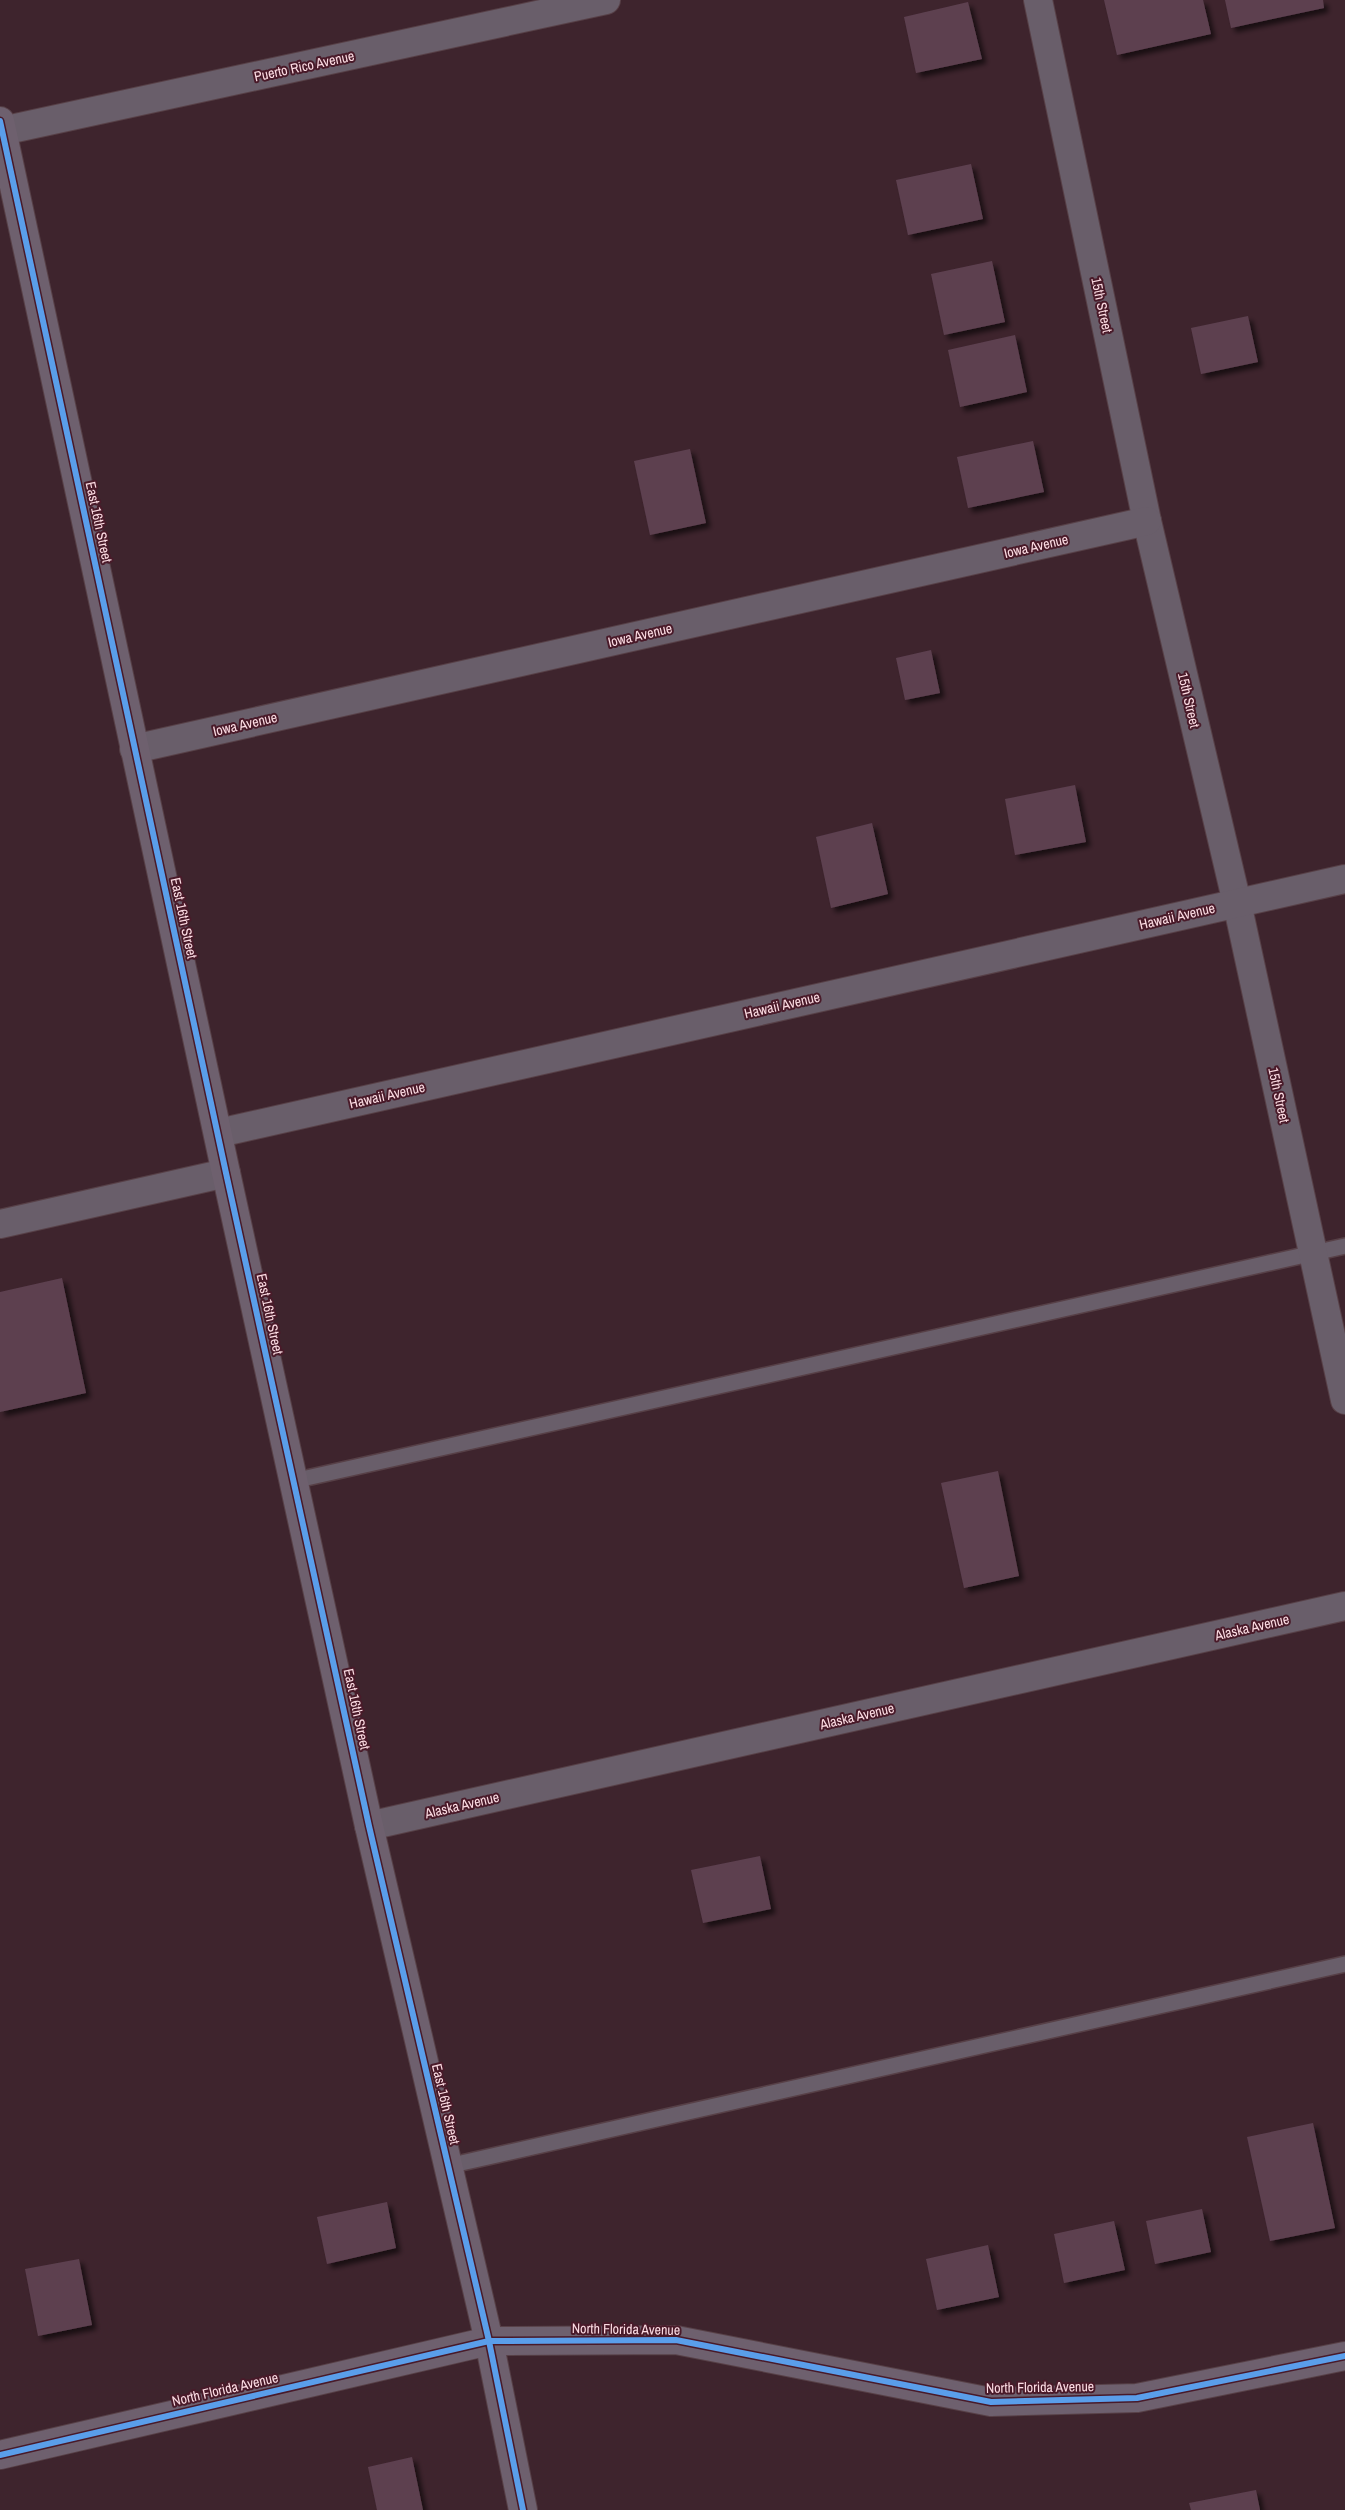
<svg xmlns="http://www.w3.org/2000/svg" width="1345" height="2510" viewBox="0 0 1345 2510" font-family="'Archivo Narrow',sans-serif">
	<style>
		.building { fill: #5d4050; filter: url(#shadow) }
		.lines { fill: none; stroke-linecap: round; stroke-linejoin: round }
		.lane-casing { stroke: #574047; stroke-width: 18 }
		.street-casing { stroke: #574047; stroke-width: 30 }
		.secondary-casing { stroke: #574047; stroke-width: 30 }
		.lane { stroke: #695e6a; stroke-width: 15 }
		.street { stroke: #695e6a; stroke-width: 28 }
		.secondary { stroke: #6e606e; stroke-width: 28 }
		.cycleway-casing { stroke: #491a29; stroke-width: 9 }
		.cycleway { stroke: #5a9eea; stroke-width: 6 }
		.labels { text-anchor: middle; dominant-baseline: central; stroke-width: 4; stroke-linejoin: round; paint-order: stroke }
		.street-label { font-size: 14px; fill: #fcdce3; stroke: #491a29 }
	</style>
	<defs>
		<filter id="shadow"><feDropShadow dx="4.5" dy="4.5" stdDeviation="2.5" flood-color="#0009"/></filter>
	</defs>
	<rect width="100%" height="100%" fill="#3e242d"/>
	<g class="building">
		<polygon points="1104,0 1203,0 1211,34 1117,55"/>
		<polygon points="1225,0 1323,0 1324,8 1231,28"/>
		<polygon points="968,2 982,59 916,73 904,17"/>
		<polygon points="971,164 983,219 908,235 896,180"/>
		<polygon points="992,261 1005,322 944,335 931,274"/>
		<polygon points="1248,316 1258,362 1201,374 1191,328"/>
		<polygon points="1015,335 1027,392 960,407 948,350"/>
		<polygon points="1033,441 1044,492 968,508 957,457"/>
		<polygon points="690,449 706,523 650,535 634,461"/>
		<polygon points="931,650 940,693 905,700 896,658"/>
		<polygon points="1075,785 1086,842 1015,855 1005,799"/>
		<polygon points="872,823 888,894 831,908 816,837"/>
		<polygon points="62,1278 86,1393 0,1412 0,1292"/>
		<polygon points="998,1471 1019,1576 964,1588 941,1483"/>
		<polygon points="760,1856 771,1909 703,1923 691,1870"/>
		<polygon points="1313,2123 1335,2228 1270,2241 1247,2137"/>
		<polygon points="387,2202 396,2248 327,2264 317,2217"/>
		<polygon points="1202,2209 1211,2252 1155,2264 1146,2221"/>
		<polygon points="1114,2221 1125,2270 1064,2283 1054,2234"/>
		<polygon points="988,2245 999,2297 937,2310 926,2259"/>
		<polygon points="79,2259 92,2325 38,2336 25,2269"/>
		<polygon points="412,2457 423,2510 377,2510 368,2467"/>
		<polygon points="1256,2490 1260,2510 1191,2510 1189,2503"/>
	</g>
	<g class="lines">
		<g class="lane-casing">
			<g id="lane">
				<polyline points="293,1481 1345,1246"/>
				<polyline points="448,2166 1345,1964"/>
			</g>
		</g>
		<g class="street-casing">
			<g id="street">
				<polyline points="1038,0 1147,521 1237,903 1345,1400"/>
				<polyline points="2,131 606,0"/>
				<polyline points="134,749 1147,521"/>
				<polyline points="219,1133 1345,879"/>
				<polyline points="0,1224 226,1173"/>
				<polyline points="369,1826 1345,1606"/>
			</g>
		</g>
		<g class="secondary-casing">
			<g id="secondary">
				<polyline points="0,121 226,1173 369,1826 489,2341 523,2510"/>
				<polyline points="0,2455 489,2341 676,2340 991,2402 1137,2398 1345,2356"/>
			</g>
		</g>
		<use href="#lane" class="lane"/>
		<use href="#street" class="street"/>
		<use href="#secondary" class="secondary"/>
		<g class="cycleway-casing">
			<g id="cycleway">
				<polyline points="0,121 226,1173 369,1826 489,2341 523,2510"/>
				<polyline points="0,2455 489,2341 676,2340 991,2402 1137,2398 1345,2356"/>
			</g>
		</g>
		<use href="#cycleway" class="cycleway"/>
	</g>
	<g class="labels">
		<g class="street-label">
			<text transform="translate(304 66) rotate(-12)">Puerto Rico Avenue</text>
			<text transform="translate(1102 305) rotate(78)">15th Street</text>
			<text transform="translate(99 522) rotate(78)">East 16th Street</text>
			<text transform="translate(1036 546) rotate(-13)">Iowa Avenue</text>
			<text transform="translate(640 635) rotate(-13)">Iowa Avenue</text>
			<text transform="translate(1189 700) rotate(77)">15th Street</text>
			<text transform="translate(245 724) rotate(-13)">Iowa Avenue</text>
			<text transform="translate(1177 916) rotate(-13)">Hawaii Avenue</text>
			<text transform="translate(184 918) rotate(78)">East 16th Street</text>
			<text transform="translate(782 1005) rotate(-13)">Hawaii Avenue</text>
			<text transform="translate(387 1095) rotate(-13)">Hawaii Avenue</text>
			<text transform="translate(1279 1095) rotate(78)">15th Street</text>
			<text transform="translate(270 1314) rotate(78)">East 16th Street</text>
			<text transform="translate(1252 1627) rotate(-13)">Alaska Avenue</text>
			<text transform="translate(357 1709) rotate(78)">East 16th Street</text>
			<text transform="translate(857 1716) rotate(-13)">Alaska Avenue</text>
			<text transform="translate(462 1805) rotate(-13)">Alaska Avenue</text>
			<text transform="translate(446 2104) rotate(77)">East 16th Street</text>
			<text transform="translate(626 2329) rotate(1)">North Florida Avenue</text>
			<text transform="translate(1040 2387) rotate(-1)">North Florida Avenue</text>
			<text transform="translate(225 2389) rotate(-13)">North Florida Avenue</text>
		</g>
	</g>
</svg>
